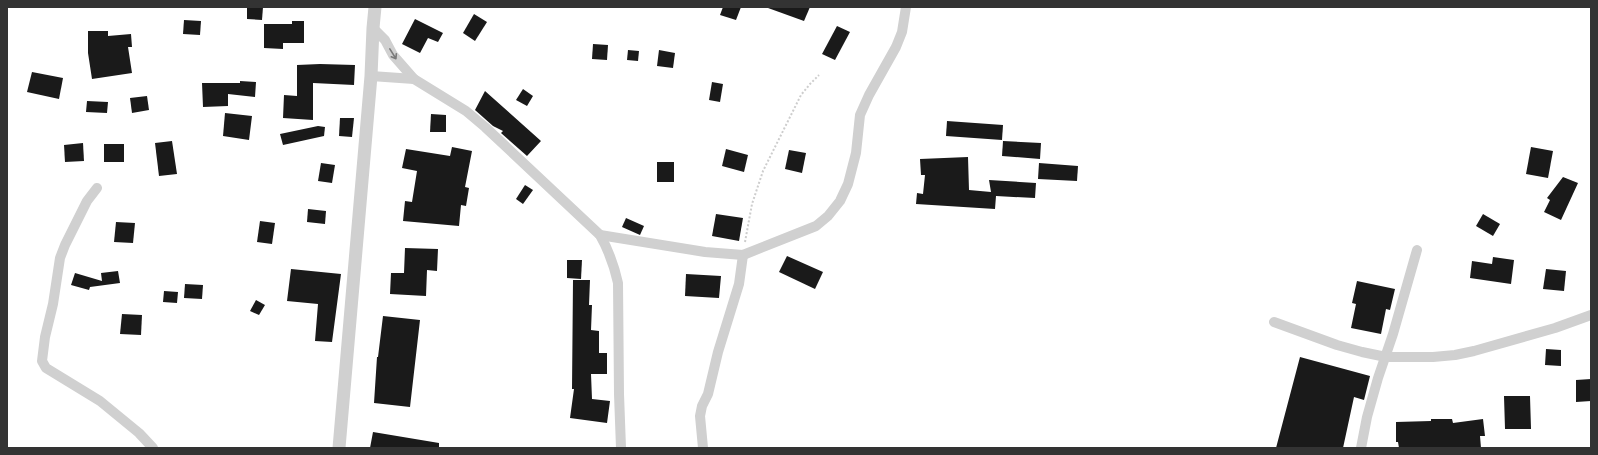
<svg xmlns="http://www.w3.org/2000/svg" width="1598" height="455" viewBox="0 0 1598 455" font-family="Roboto,sans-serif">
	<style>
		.building { fill: #1a1a1a }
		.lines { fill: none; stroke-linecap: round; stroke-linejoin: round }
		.path { stroke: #cdcdcd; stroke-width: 2; stroke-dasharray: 2 2; stroke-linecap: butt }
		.minor { stroke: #d0d0d0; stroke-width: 10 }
		.tertiary { stroke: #d0d0d0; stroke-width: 13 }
		.oneway { stroke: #7a7a7a }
	</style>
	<rect width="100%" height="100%" fill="#fff"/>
	<g class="building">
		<polygon points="247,7 263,7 262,20 247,19"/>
		<polygon points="723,7 741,7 736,20 720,15"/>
		<polygon points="768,7 810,7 804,21 768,8"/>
		<polygon points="474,14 487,22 475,41 463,33"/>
		<polygon points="415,19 443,33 438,42 428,38 420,53 402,44"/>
		<polygon points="184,20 201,21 200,35 183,34"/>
		<polygon points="292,21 304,21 304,43 283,43 283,49 264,48 264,24 292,24"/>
		<polygon points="837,26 850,32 835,60 822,54"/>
		<polygon points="88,31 108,31 108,36 131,34 132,47 128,47 132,73 92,79 88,53"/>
		<polygon points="593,44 608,45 607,60 592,59"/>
		<polygon points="628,50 639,51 638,61 627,60"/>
		<polygon points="659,50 675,53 673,68 657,66"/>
		<polygon points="320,64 355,65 354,85 313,83 313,120 283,118 284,95 297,96 297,65"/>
		<polygon points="32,72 63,78 59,99 27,92"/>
		<polygon points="240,81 256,82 255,97 228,94 228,106 203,107 202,83 240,83"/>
		<polygon points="712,82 723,84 720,102 709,100"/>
		<polygon points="523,89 533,96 527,106 516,100"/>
		<polygon points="485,91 541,141 527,156 501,133 503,131 493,126 475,110"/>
		<polygon points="147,96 149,110 132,113 130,98"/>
		<polygon points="87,101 108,102 107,113 86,112"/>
		<polygon points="225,113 252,116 249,140 223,136"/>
		<polygon points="431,114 446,115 446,132 430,132"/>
		<polygon points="340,118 354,118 352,137 339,136"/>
		<polygon points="947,121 1003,125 1002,140 946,136"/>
		<polygon points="318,126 325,127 324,136 283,145 280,134"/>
		<polygon points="172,141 177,174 159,176 155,143"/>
		<polygon points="1003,141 1041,143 1040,159 1002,156"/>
		<polygon points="83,143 84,161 65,162 64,145"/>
		<rect x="104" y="144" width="20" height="18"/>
		<polygon points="452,147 472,151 465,187 469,188 466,206 461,205 459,226 403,221 405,201 412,202 417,171 402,168 406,149 450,156"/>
		<polygon points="1531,147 1553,151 1548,178 1526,174"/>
		<polygon points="726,149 748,155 744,172 722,166"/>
		<polygon points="789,150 806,153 802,173 785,169"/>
		<polygon points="968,157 969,190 991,192 989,180 1036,183 1035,198 996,196 995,209 916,204 917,193 923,194 925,175 921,175 920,159"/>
		<rect x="657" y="162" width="17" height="20"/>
		<polygon points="321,163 335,165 332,183 318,181"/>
		<polygon points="1039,163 1078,166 1077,181 1038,179"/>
		<polygon points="1563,177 1578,183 1561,220 1544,212 1550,200 1547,198"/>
		<polygon points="525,185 533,190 523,204 516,199"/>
		<polygon points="308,209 326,211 325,224 307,222"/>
		<polygon points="716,214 743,218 739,241 712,236"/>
		<polygon points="1483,214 1500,224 1493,236 1476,226"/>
		<polygon points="626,218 644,226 640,235 622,227"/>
		<polygon points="260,221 275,223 272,244 257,242"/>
		<polygon points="116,222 135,223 133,243 114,242"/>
		<polygon points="405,248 438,249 437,271 427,270 426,296 390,294 391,273 404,273"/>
		<polygon points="787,256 823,272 815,289 779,272"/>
		<polygon points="1493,257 1514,260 1511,284 1470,278 1472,261 1492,264"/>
		<polygon points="567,260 582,260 581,279 567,278"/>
		<polygon points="291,269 341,274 332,342 315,341 318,304 287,301"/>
		<polygon points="1546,269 1566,271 1564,291 1543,289"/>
		<polygon points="118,271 120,283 90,287 89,290 71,285 75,273 102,281 101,273"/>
		<polygon points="686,274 721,276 719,298 685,296"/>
		<polygon points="573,280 590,280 589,305 592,305 591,330 599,331 599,353 607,353 607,374 591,374 592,399 610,401 607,423 570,418 574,389 572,389"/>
		<polygon points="1357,281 1395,289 1390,310 1386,309 1381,334 1351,328 1356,304 1352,303"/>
		<polygon points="185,284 203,285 202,299 184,298"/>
		<polygon points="164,291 178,292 177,303 163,302"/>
		<polygon points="256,300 265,305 259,315 250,311"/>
		<polygon points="122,314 142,315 141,335 120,334"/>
		<polygon points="383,316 420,320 410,407 374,403 377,357 378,357"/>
		<polygon points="1546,349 1561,350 1561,366 1545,365"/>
		<polygon points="1300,357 1370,376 1364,400 1354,397 1343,448 1276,448"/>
		<polygon points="1591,379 1591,401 1576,402 1576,380"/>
		<polygon points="1504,396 1530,396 1531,429 1505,429"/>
		<polygon points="1431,419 1452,419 1453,423 1483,419 1485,436 1480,436 1481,448 1399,448 1398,442 1396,442 1396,422 1431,421"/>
		<polygon points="373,432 439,443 439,448 370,448"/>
	</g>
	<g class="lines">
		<polyline class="path" points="745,242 752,204 763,171 801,95 810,84 819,75"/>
		<g class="minor">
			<path d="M373,28L385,40L393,55L414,79L466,111L485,127L600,235C609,251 614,265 618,283L619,394L621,448"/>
			<polyline points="371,76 414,79"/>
			<polyline points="97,188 87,201 65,245 60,258 53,304 45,337 42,361 46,368 100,401 139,433 153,448"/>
			<polyline points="600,235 705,252 743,255 816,226 828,216 840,201 848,184 856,153 860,115 869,95 896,47 902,32 906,7"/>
			<polyline points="1274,322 1337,345 1362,352 1386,357 1433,357 1455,355 1474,351 1555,328 1591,315"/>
			<polyline points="703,448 700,416 702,406 708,394 718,352 739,284 743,255"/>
			<polyline points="1361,448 1367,417 1378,378 1393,334 1417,250"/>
		</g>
		<polyline class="tertiary" points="339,448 371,76 373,28 375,7"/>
	</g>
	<defs><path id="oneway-shaft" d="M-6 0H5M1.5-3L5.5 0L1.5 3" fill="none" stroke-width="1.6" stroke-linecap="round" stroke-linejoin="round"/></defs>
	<use class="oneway" href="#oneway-shaft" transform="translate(393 54) rotate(58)"/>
	<rect width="1598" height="455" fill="none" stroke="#333333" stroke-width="16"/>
</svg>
